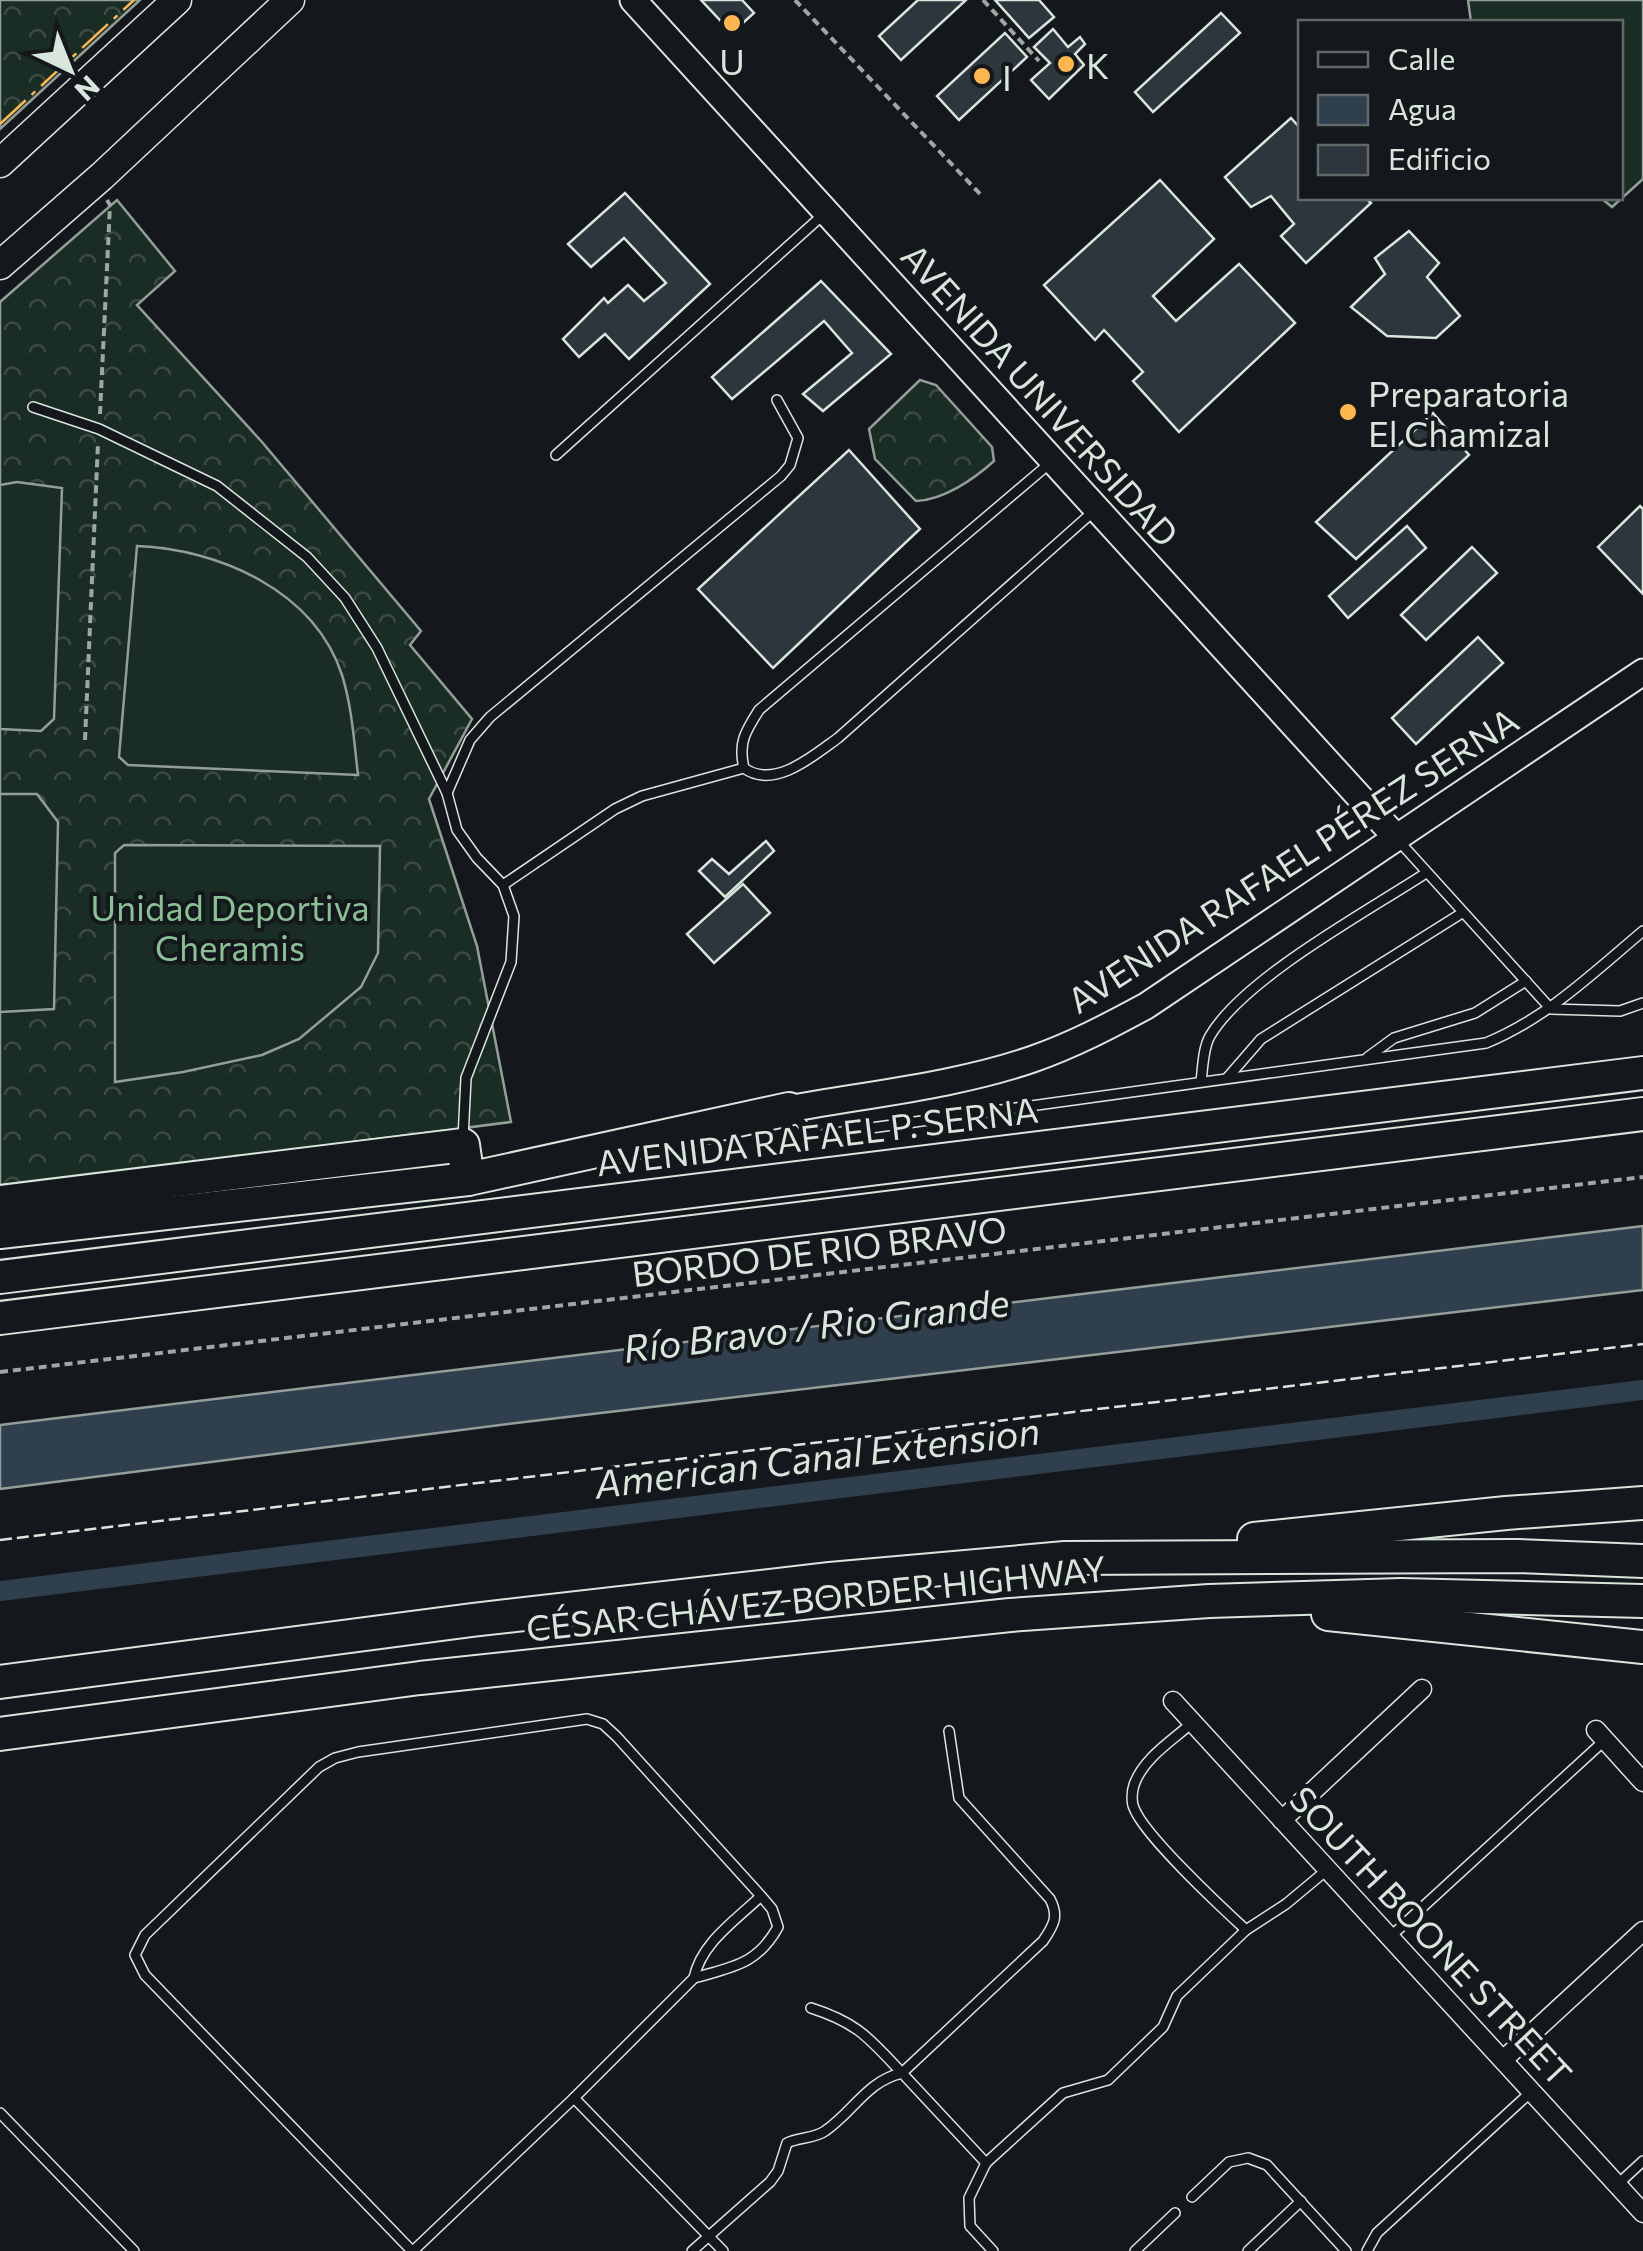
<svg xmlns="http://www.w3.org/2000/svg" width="1643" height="2251" viewBox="0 0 1643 2251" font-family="Commissioner,sans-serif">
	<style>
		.forest { fill: url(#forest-crowns); stroke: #939e99; stroke-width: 2.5 }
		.pitch { fill: #1a2d24; stroke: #939e99; stroke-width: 2.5 }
		.water { fill: #2f3f4d; stroke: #939e99; stroke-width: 2.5 }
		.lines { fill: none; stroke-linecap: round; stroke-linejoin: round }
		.canal { stroke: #2f3f4d; stroke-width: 20 }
		.building { fill: #2c363c; stroke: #d8e6dc; stroke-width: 2.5 }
		.lane-casing { stroke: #d8e6dc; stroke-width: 12 }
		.street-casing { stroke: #d8e6dc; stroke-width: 21 }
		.secondary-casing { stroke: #d8e6dc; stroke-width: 29 }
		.primary-casing { stroke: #d8e6dc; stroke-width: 31 }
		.highway-casing { stroke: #d8e6dc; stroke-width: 36 }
		.path { stroke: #9da8a2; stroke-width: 4; stroke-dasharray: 8 5; stroke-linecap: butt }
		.lane { stroke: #14181c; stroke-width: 9 }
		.street { stroke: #14181c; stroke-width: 18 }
		.secondary { stroke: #14181c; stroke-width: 25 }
		.primary { stroke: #14181c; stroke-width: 28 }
		.highway { stroke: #14181c; stroke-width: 32 }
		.fence { stroke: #d8e6dc; stroke-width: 2.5; stroke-dasharray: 12 5; stroke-linecap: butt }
		.power { stroke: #ffb74d; stroke-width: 2.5; stroke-dasharray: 35 8 5 8; stroke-linecap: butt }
		.poi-dot { fill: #ffb74d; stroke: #14181c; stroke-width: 4 }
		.labels { text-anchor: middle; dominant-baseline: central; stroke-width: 8; stroke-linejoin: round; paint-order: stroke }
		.poi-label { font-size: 35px; fill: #d8e6dc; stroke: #14181c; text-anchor: start }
		.street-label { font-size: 35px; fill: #d8e6dc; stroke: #14181c }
		.park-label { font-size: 35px; fill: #8ac095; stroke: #14181c }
		.water-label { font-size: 38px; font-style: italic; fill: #d8e6dc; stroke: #14181c }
	</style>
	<defs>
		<pattern id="forest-crowns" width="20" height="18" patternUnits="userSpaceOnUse" patternTransform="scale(2.5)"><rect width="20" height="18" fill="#1a2d24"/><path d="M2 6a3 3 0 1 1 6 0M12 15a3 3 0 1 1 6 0" fill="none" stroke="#3b4b43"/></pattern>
	</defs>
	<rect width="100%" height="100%" fill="#14181c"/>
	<g class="forest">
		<polygon points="0,0 140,0 0,129"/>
		<polygon points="117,200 175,271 137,305 262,442 421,631 410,645 472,719 429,799 477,946 511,1122 0,1187 0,302"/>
		<path d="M920,380L936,385L992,447L994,461C974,479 944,500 916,501L875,459L869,429Z"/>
	</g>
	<g class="pitch">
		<polygon points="1468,0 1643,0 1643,179 1612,207 1601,198 1620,198 1620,22 1471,22"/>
		<polygon points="17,482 62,488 54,719 41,731 0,729 0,485"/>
		<path d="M137,546C218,549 314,590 342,675C352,707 354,741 358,775L128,765L119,757Z"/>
		<polygon points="0,794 37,794 58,822 54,1009 0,1012"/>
		<polygon points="124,845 380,846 378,953 361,987 299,1039 262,1055 183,1072 115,1082 115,853"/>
	</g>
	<polygon class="water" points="1643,1226 1643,1290 516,1423 0,1489 0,1425"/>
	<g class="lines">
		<polyline class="canal" points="0,1591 1643,1390"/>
	</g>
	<g class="building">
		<polygon points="701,0 742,0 754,13 732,33"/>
		<polygon points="918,0 966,0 901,60 879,36"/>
		<polygon points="995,0 1039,0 1054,17 1029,38"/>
		<polygon points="1221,13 1240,33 1153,112 1135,92"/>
		<polygon points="1053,29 1068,47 1080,37 1085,44 1075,54 1084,65 1049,99 1031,80 1050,63 1034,47"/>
		<polygon points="1005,33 1027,57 959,120 937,96"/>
		<polygon points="1291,118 1300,128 1300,198 1366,198 1371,203 1306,263 1281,236 1294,224 1271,196 1251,207 1225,177"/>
		<polygon points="1160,180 1214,239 1153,296 1176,321 1239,264 1295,323 1179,432 1133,381 1143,372 1104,330 1095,340 1044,285"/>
		<polygon points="625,193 710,284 629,359 605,334 579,357 563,339 604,298 608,303 628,285 644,301 666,283 624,238 591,267 568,244"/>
		<polygon points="1409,231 1439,263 1427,277 1460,316 1436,338 1387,336 1351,307 1385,274 1375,258"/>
		<polygon points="821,281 891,354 823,411 803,394 852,353 824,321 732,399 712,377"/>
		<polygon points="1433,413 1469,455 1356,559 1316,522"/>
		<polygon points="849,450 920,529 773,668 698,589"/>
		<polygon points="1640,506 1643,509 1643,594 1598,547"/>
		<polygon points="1407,526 1426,548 1348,618 1329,596"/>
		<polygon points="1472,547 1497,573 1426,640 1401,615"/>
		<polygon points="1478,637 1503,663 1416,744 1392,718"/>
		<polygon points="766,841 774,851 725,897 699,871 712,859 729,874"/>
		<polygon points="743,884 770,913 714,963 687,934"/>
	</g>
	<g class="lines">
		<g class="lane-casing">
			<g id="lane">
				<polyline points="33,407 99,429 217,486 307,557 345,598 377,648 447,793 457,830 477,858 503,885 514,916 511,962 466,1078 463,1139"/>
				<polyline points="556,455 825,213"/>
				<path d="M1050,463L759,710C745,732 738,743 744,768C774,790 813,756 838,738L1094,511"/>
				<polyline points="447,793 470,740 490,717 781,476 790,465 798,438 777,400"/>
				<polyline points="1397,839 1551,1009 1620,1011 1643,1003"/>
				<polyline points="503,885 615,809 642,796 744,768"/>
				<polyline points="1368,1057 1394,1038 1475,1013 1526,981"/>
				<polyline points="1228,1077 1261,1039 1462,913"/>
				<path d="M1201,1081C1203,1067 1203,1048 1210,1036C1244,978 1368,911 1426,873"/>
				<path d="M794,1115L813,1136L1486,1043C1547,1018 1593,973 1643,931"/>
				<path d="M1193,1722C1173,1740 1143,1758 1134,1785C1132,1791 1131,1802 1134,1808C1144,1835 1221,1907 1246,1930L1286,1904L1328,1869"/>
				<polyline points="1390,1937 1605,1740"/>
				<path d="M811,2008C858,2023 869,2038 902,2073L1043,1941C1054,1925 1059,1916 1050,1899L959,1798L949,1731"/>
				<polyline points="574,2098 723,2251"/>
				<polyline points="0,2113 134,2251"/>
				<polyline points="986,2163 969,2198 970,2226 993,2251"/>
				<polyline points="1617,2185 1643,2161"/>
				<polyline points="1192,2197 1229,2162 1248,2158 1267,2165 1346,2251"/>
				<path d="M412,2251L145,1975L135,1955L145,1935L319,1767L335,1758L358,1752L587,1719L603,1724L617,1737L761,1896L772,1909L778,1927C757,1965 732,1967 694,1978C701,1943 736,1920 761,1896"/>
				<polyline points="413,2251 574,2098 694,1978"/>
				<path d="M692,2251L770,2182L778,2171L787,2143C799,2137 814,2139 825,2131C853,2112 867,2081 902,2073L986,2163L1063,2093L1108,2080L1163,2027L1177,1996L1246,1930"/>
				<polyline points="1135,2251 1175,2213"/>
				<polyline points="1248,2251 1301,2201"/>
				<polyline points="1367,2251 1377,2233 1532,2091"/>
			</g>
		</g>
		<g class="street-casing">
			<g id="street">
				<polyline points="1173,1701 1643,2213"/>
				<polyline points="1596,1730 1643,1782"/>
				<polyline points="1282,1820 1422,1689"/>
				<polyline points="1503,2060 1643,1931"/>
			</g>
		</g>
		<g class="secondary-casing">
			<g id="secondary">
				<polyline points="633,0 1395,836"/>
				<path d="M789,1109C869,1094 955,1086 1033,1059C1073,1045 1109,1026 1146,1006L1643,672"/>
			</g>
		</g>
		<g class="primary-casing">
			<g id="primary">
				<polyline points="0,163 177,0"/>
				<polyline points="0,265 102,176 290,0"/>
			</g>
		</g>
		<g class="highway-casing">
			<g id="highway">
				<polyline points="0,1202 463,1145 468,1179"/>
				<polyline points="0,1232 468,1179 789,1109"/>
				<polyline points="0,1277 1643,1073"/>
				<polyline points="0,1318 1643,1114"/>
				<polyline points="1254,1539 1506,1513 1643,1503"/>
				<polyline points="1328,1614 1643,1647"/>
				<polyline points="0,1682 472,1620 830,1579 1065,1558 1517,1556 1643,1561"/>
				<polyline points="0,1734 420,1678 1010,1615 1209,1601 1401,1595 1643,1601"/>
			</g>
		</g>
		<g class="path">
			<polyline points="795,0 982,196"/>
			<polyline points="983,0 1039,61"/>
			<polyline points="100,414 110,205 107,200"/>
			<polyline points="85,740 98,443"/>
			<polyline points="0,1372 1643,1177"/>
		</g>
		<use href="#lane" class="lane"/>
		<use href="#street" class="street"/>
		<use href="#secondary" class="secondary"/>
		<use href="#primary" class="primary"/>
		<use href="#highway" class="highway"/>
		<polyline class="fence" points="0,1540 1643,1344"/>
		<polyline class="power" points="0,124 134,0"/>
	</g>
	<g class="poi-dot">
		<circle cx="732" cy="23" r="10"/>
		<circle cx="1066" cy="64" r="10"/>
		<circle cx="982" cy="76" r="10"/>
		<circle cx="1348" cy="412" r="10"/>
	</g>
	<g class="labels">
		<g class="poi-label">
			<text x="732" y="60" text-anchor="middle">U</text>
			<text x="1086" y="64">K</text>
			<text x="1002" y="76">I</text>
			<text x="1368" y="392">Preparatoria<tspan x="1368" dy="40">El Chamizal</tspan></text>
		</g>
		<g class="street-label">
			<text transform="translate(1041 394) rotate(48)">AVENIDA UNIVERSIDAD</text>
			<text transform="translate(1292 859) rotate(-33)">AVENIDA RAFAEL PÉREZ SERNA</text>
			<text transform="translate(817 1135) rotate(-7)">AVENIDA RAFAEL P. SERNA</text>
			<text transform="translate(819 1250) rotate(-7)">BORDO DE RIO BRAVO</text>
			<text transform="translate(816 1597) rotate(-6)">CÉSAR CHÁVEZ BORDER HIGHWAY</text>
			<text transform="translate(1432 1935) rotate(47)">SOUTH BOONE STREET</text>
		</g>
		<g class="park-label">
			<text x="230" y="906">Unidad Deportiva<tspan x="230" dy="40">Cheramis</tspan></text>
		</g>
		<g class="water-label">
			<text transform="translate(816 1324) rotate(-7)">Río Bravo / Rio Grande</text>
			<text transform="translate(817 1456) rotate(-7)">American Canal Extension</text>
		</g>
	</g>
	<rect x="1298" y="20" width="325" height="180" fill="#14181c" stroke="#626a69" stroke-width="2.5"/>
	<rect x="1318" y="52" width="50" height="15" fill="#14181c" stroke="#626a69" stroke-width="2.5"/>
	<text x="1388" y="70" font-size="30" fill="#d8e6dc">Calle</text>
	<rect x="1318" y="95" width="50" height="30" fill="#2f3f4d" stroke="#626a69" stroke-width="2.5"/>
	<text x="1388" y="120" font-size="30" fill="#d8e6dc">Agua</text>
	<rect x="1318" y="145" width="50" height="30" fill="#2c363c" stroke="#626a69" stroke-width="2.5"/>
	<text x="1388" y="170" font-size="30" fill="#d8e6dc">Edificio</text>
	<g transform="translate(70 70) rotate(137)" stroke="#14181c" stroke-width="8" paint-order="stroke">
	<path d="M0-8L18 38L0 25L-18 38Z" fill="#d8e6dc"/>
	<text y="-15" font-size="28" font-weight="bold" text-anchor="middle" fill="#d8e6dc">N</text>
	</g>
</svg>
